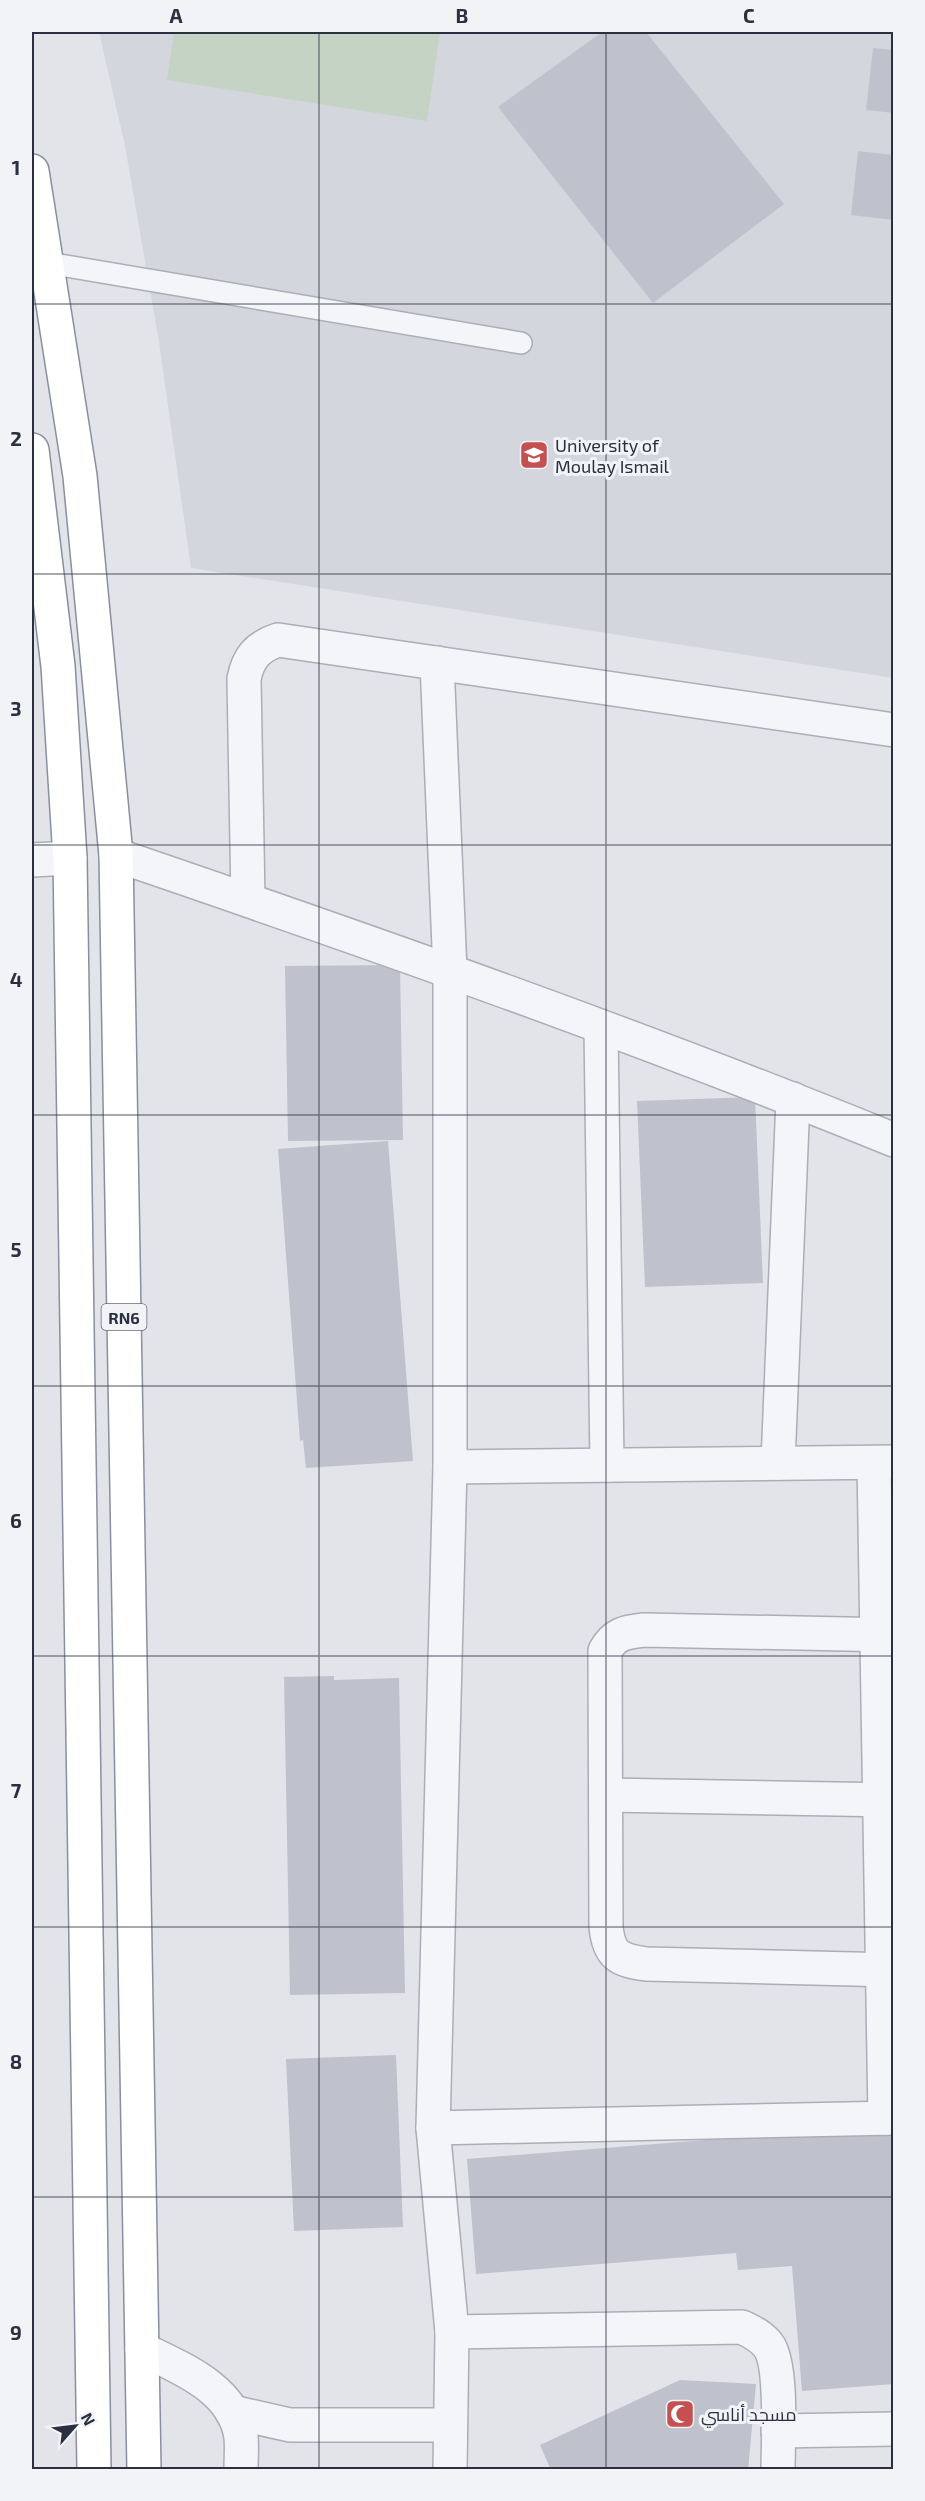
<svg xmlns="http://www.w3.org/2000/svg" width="925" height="2501" viewBox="0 0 925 2501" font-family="'Exo 2',Cairo,sans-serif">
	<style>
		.built { fill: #d4d6de }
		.green { fill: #c5d3c4 }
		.building { fill: #bfc2cc }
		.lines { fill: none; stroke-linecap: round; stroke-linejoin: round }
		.lane-casing { stroke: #abaeb6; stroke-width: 24 }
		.street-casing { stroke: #abaeb6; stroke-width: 36 }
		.highway-casing { stroke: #8a8f9f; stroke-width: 36 }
		.lane { stroke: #f4f5f8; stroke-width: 21 }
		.street { stroke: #f4f5f8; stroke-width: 33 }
		.highway { stroke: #fff; stroke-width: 33 }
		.grid { fill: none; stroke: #2b3040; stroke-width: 1.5; stroke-opacity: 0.55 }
		.labels { text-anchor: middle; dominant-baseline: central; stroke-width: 6; stroke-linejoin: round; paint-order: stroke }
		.shield { fill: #f1f3f7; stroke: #666a77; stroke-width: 1.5 }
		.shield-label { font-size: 16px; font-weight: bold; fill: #2b3040 }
		.poi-label { font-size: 18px; fill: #2b3040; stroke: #f1f3f7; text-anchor: start }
		.neatline { fill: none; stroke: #2b3040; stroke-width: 2 }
		.grid-label { font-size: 20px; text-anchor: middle; font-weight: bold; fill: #2b3040 }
	</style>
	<rect width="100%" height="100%" fill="#e2e4e9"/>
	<polygon class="built" points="99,32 893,32 893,678 191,568 159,342 125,146"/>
	<polygon class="green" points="174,32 440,32 427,121 167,80"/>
	<g class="building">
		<polygon points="602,32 646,32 784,204 653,303 498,107"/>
		<polygon points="873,48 894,50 894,113 866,110"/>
		<polygon points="858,151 894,155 894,220 851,215"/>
		<polygon points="400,965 403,1140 288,1141 285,966"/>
		<polygon points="755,1097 763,1283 645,1287 637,1101"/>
		<polygon points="388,1141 413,1461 306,1468 303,1440 300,1441 278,1149"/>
		<polygon points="334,1676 334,1680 399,1678 405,1993 290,1995 284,1677"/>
		<polygon points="396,2055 403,2227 294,2231 286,2059"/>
		<polygon points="894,2125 894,2384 802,2391 792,2266 738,2270 736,2253 476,2274 467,2159"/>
		<polygon points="680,2380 756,2384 748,2470 551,2470 540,2445"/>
	</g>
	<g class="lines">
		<g class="lane-casing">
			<polyline id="lane" points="48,263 521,343"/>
		</g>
		<g class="street-casing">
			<g id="street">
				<polyline points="437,663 450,971 450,1467 433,2128 452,2332 450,2470"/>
				<path d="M116,855C377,944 638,1036 894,1140"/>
				<polyline points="32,860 70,858"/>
				<path d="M248,900L244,679C248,658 257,647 278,640L894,730"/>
				<polyline points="601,1028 607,1465"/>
				<polyline points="778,1463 793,1099"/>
				<polyline points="874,1463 885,2118"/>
				<polyline points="450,1467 894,1462"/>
				<path d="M894,1635L644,1630C625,1632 614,1634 605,1651L606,1927C609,1956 619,1960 646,1964L894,1970"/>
				<polyline points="606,1795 894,1800"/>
				<polyline points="433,2128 894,2118"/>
				<path d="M452,2332L742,2327C752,2332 761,2336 768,2345C783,2364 778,2443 778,2470"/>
				<path d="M142,2349C180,2368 234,2388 241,2437C242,2447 241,2459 241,2470"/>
				<polyline points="232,2412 290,2425 450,2425"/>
				<polyline points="778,2431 894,2429"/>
			</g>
		</g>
		<g class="highway-casing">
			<g id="highway">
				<polyline points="32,171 80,476 116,855 144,2470"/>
				<polyline points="32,450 58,666 70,858 94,2470"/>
			</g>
		</g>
		<use href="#lane" class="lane"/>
		<use href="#street" class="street"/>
		<use href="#highway" class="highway"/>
	</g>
	<path class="grid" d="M319,32V2470M606,32V2470M32,304H894M32,574H894M32,845H894M32,1115H894M32,1386H894M32,1656H894M32,1927H894M32,2197H894"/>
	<defs>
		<g id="university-square" transform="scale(1.5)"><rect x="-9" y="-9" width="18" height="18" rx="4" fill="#c55051" stroke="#f1f3f7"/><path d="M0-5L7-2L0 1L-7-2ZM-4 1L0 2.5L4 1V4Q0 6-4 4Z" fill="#fff"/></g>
		<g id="mosque-square" transform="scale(1.5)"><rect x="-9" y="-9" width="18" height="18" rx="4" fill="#c55051" stroke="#f1f3f7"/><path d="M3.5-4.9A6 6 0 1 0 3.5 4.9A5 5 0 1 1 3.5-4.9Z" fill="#fff"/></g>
	</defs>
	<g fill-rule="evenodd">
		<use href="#university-square" x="534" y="455"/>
		<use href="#mosque-square" x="680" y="2414"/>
	</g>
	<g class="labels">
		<rect class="shield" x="101.5" y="1304" width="45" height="26" rx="4.5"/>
		<g class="shield-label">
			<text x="124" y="1317">RN6</text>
		</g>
		<g class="poi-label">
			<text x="555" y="445">University of<tspan x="555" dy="21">Moulay Ismail</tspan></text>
			<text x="701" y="2414">مسجد أناسي</text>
		</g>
	</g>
	<rect width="925" height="2501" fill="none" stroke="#f1f3f7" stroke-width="66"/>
	<g transform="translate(75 2426) rotate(62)" stroke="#f1f3f7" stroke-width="4.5" paint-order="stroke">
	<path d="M0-4.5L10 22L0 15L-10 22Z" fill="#2b3040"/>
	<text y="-9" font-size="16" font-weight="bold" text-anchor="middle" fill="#2b3040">N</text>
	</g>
	<rect x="33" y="33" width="859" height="2435" class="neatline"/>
	<g class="grid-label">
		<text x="176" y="23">A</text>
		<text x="462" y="23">B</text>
		<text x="749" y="23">C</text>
		<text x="16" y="175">1</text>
		<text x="16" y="446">2</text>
		<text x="16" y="716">3</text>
		<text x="16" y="987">4</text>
		<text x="16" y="1257">5</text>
		<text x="16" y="1528">6</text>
		<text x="16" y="1798">7</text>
		<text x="16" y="2069">8</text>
		<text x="16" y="2340">9</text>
	</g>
</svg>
